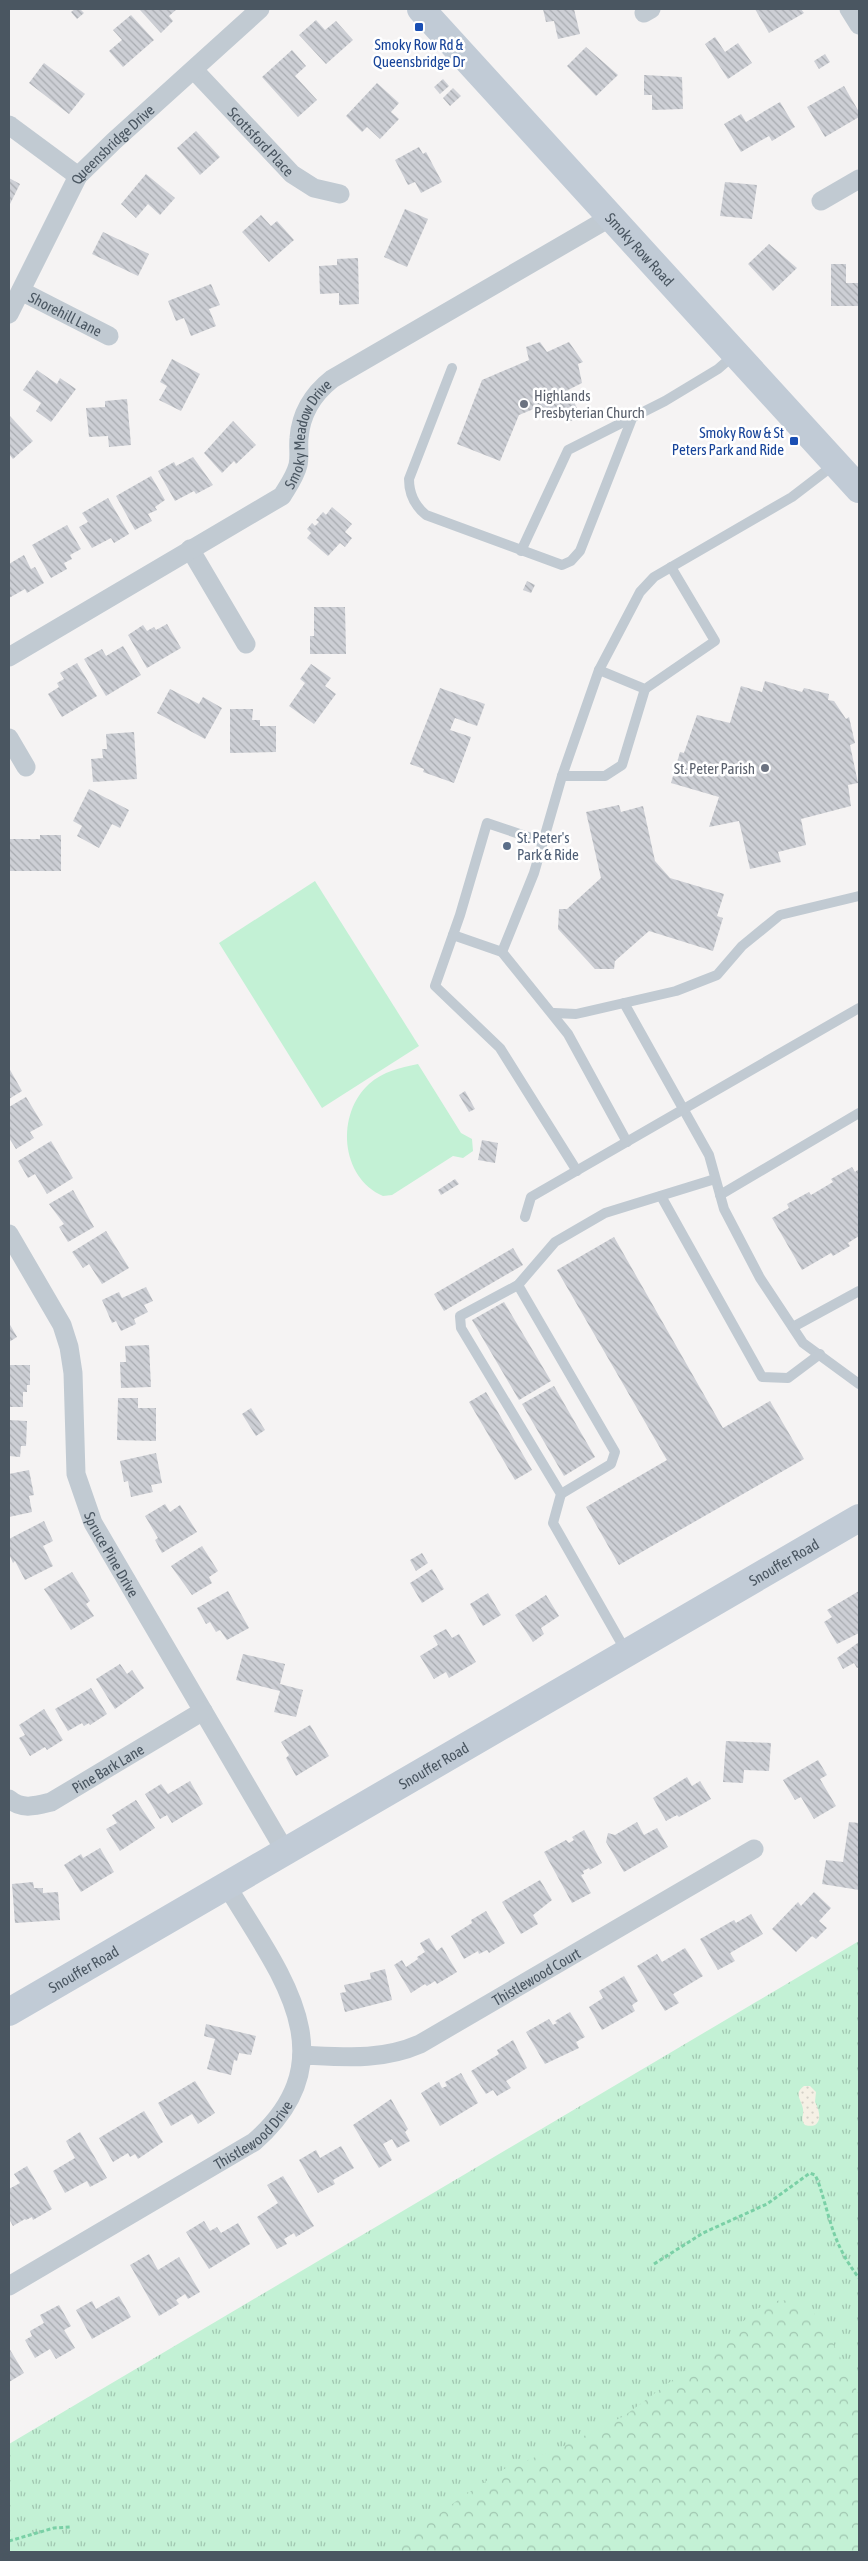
<svg xmlns="http://www.w3.org/2000/svg" width="868" height="2561" viewBox="0 0 868 2561" font-family="'Asap Condensed',sans-serif">
	<style>
		.grass { fill: url(#grass-tufts) }
		.forest { fill: url(#forest-crowns) }
		.sand { fill: url(#sand-dots) }
		.park { fill: #c3f1d5 }
		.building { fill: url(#building-back-hatch) }
		.lines { fill: none; stroke-linecap: round; stroke-linejoin: round }
		.path { stroke: #7ad0a6; stroke-width: 3; stroke-dasharray: 4 2.5; stroke-linecap: butt }
		.service { stroke: #c1cad2; stroke-width: 10 }
		.minor { stroke: #c1cad2; stroke-width: 19 }
		.secondary { stroke: #c1cbd6; stroke-width: 28 }
		.transit-dot { fill: #1a4fb4; stroke: #fff; stroke-width: 2 }
		.worship-dot { fill: #6b7280; stroke: #fff; stroke-width: 2 }
		.service-dot { fill: #5c6f8a; stroke: #fff; stroke-width: 2 }
		.labels { text-anchor: middle; dominant-baseline: central; stroke-width: 5; stroke-linejoin: round; paint-order: stroke }
		.transit-label { font-size: 15px; fill: #164399; stroke: #fff }
		.street-label { font-size: 15px; fill: #4a5661; stroke: #fff }
		.worship-label { font-size: 15px; fill: #5b616d; stroke: #fff; text-anchor: start }
		.service-label { font-size: 15px; fill: #4e5e75; stroke: #fff; text-anchor: start }
	</style>
	<defs>
		<pattern id="grass-tufts" width="24" height="20" patternUnits="userSpaceOnUse" patternTransform="scale(1.25)"><rect width="24" height="20" fill="#c3f1d5"/><path d="M3 7l-1-3M5 7V3M7 7l1-3M15 17l-1-3M17 17v-4M19 17l1-3" fill="none" stroke="#a0c6b0"/></pattern>
		<pattern id="forest-crowns" width="20" height="18" patternUnits="userSpaceOnUse" patternTransform="scale(1.25)"><rect width="20" height="18" fill="#c3f1d5"/><path d="M2 6a3 3 0 1 1 6 0M12 15a3 3 0 1 1 6 0" fill="none" stroke="#a0c6b0"/></pattern>
		<pattern id="sand-dots" width="8" height="8" patternUnits="userSpaceOnUse" patternTransform="scale(1.25)"><rect width="8" height="8" fill="#f5f0e5"/><path d="M2 2h.1M6 6h.1" fill="none" stroke="#d4d0c7" stroke-width="1.8" stroke-linecap="round"/></pattern>
		<pattern id="building-back-hatch" width="6" height="6" patternUnits="userSpaceOnUse" patternTransform="scale(1.25)"><rect width="6" height="6" fill="#cdcfd5"/><path d="M-1 5l2 2M0 0l6 6M5-1l2 2" fill="none" stroke="#a8abb0"/></pattern>
	</defs>
	<rect width="100%" height="100%" fill="#f5f3f3"/>
	<polygon class="grass" points="859,1941 859,2552 9,2552 9,2444"/>
	<polygon class="forest" points="794,2300 812,2310 831,2339 859,2395 859,2552 390,2552 455,2502 504,2469 562,2447 624,2416 716,2348 755,2310 773,2301"/>
	<path class="sand" d="M804,2086H810L816,2092L815,2102C821,2112 823,2130 805,2125C800,2119 804,2116 803,2109C802,2100 793,2094 804,2086Z"/>
	<g class="park">
		<polygon points="315,881 419,1046 322,1108 219,943"/>
		<path d="M418,1064L461,1133L472,1139L473,1151L463,1158L453,1156L392,1195L383,1196C340,1177 336,1114 369,1084C384,1071 399,1068 418,1064Z"/>
	</g>
	<g class="building">
		<polygon points="75,9 80,9 84,13 77,19 71,12"/>
		<polygon points="177,9 169,16 173,21 161,33 140,10"/>
		<polygon points="543,9 574,9 580,34 558,39 554,21 546,22"/>
		<polygon points="755,9 801,9 804,13 769,33"/>
		<polygon points="131,15 154,40 123,67 109,51 122,40 113,30"/>
		<polygon points="316,20 325,30 336,21 353,40 326,64 299,35"/>
		<polygon points="715,37 725,52 738,43 752,63 728,79 705,44"/>
		<polygon points="586,47 618,75 596,96 567,66"/>
		<polygon points="292,50 306,66 295,76 317,100 298,117 262,77"/>
		<polygon points="825,54 830,62 819,69 814,61"/>
		<polygon points="44,63 85,94 69,114 29,83"/>
		<polygon points="644,75 682,77 683,109 652,110 652,95 644,95"/>
		<polygon points="443,79 449,86 440,94 434,87"/>
		<polygon points="377,83 399,103 391,112 399,119 380,139 367,127 362,132 346,116"/>
		<polygon points="844,86 859,112 859,117 825,137 807,107"/>
		<polygon points="453,88 461,96 450,106 443,98"/>
		<polygon points="780,102 795,127 772,141 769,136 741,152 724,124 741,114 746,122"/>
		<polygon points="196,131 220,157 200,175 177,148"/>
		<polygon points="419,147 423,154 426,152 442,182 421,193 415,182 408,185 395,160"/>
		<polygon points="146,174 175,198 160,215 148,204 136,218 121,204"/>
		<polygon points="9,178 20,184 9,206"/>
		<polygon points="725,182 757,185 752,219 720,216"/>
		<polygon points="405,209 428,219 407,267 384,257"/>
		<polygon points="261,215 271,226 277,221 294,240 269,262 242,232"/>
		<polygon points="103,232 149,254 138,276 92,254"/>
		<polygon points="769,244 797,268 773,291 748,264"/>
		<polygon points="358,258 359,304 339,305 339,293 320,294 319,266 337,265 337,259"/>
		<polygon points="831,264 846,264 846,283 858,283 858,306 831,306"/>
		<polygon points="211,284 220,305 209,309 216,326 191,336 184,318 176,321 168,301"/>
		<polygon points="540,342 547,352 569,342 583,362 578,364 582,383 568,390 581,416 571,421 536,408 519,415 500,461 457,444 482,380 529,360 526,347"/>
		<polygon points="172,359 200,374 181,411 159,400 167,386 160,382"/>
		<polygon points="37,370 57,384 60,378 76,389 51,422 36,411 41,403 23,390"/>
		<polygon points="127,399 131,445 109,447 108,436 89,437 86,408 105,407 105,401"/>
		<polygon points="9,415 33,441 13,459 9,454"/>
		<polygon points="233,421 256,445 236,464 234,461 222,473 204,453"/>
		<polygon points="193,457 213,485 196,494 194,491 175,501 158,471 174,462 176,466"/>
		<polygon points="151,476 165,500 155,507 157,510 148,514 152,521 135,530 116,496"/>
		<polygon points="108,498 129,534 114,543 111,538 92,548 79,527 88,522 82,513"/>
		<polygon points="332,507 352,524 345,532 352,538 345,547 340,543 328,556 307,538 311,533 307,529 312,523 315,526 319,522 316,520 323,512 326,515"/>
		<polygon points="67,525 81,549 70,555 72,559 64,563 67,569 51,578 32,545"/>
		<polygon points="24,555 31,569 35,567 44,583 27,593 25,589 9,598 9,564"/>
		<polygon points="527,581 535,585 531,593 523,590"/>
		<polygon points="314,607 345,607 346,654 310,654 310,636 314,636"/>
		<polygon points="167,624 181,648 147,668 128,635 143,625 147,631 154,627 156,630"/>
		<polygon points="123,646 141,675 106,696 84,659 102,649 106,656"/>
		<polygon points="77,663 97,696 62,717 48,694 59,687 57,683 64,679 60,673"/>
		<polygon points="311,664 331,678 325,686 336,694 314,724 289,706 305,683 300,679"/>
		<polygon points="765,681 802,692 804,688 829,694 828,700 834,701 846,719 849,717 855,743 850,745 858,783 848,785 851,806 801,819 806,845 778,852 781,862 750,869 739,821 709,827 719,797 671,783 680,752 684,753 697,715 730,723 741,686 762,692"/>
		<polygon points="440,688 485,704 477,726 455,718 450,730 471,737 454,783 423,772 424,769 410,764"/>
		<polygon points="170,689 199,704 203,697 222,708 205,739 157,713"/>
		<polygon points="230,709 253,709 252,720 260,720 260,726 276,726 276,752 230,753"/>
		<polygon points="134,732 137,779 93,782 91,759 103,758 102,749 107,749 106,734"/>
		<polygon points="89,789 129,810 120,828 112,824 99,848 77,836 82,826 73,821"/>
		<polygon points="619,805 621,812 643,806 655,861 670,878 724,894 717,916 723,918 713,951 649,931 615,961 614,969 595,969 558,929 559,909 567,909 601,878 586,812"/>
		<polygon points="40,835 61,835 61,871 9,871 9,839 40,839"/>
		<polygon points="9,1068 22,1091 9,1099"/>
		<polygon points="465,1091 475,1109 469,1112 459,1095"/>
		<polygon points="26,1097 43,1125 30,1132 34,1138 16,1149 9,1138 9,1107"/>
		<polygon points="482,1140 498,1143 495,1163 478,1160"/>
		<polygon points="51,1141 73,1178 47,1194 35,1174 28,1178 18,1161"/>
		<polygon points="852,1167 855,1172 859,1169 859,1236 848,1243 850,1246 833,1256 831,1253 802,1270 772,1218 789,1208 787,1204 809,1192 811,1195 833,1182 831,1179"/>
		<polygon points="455,1179 459,1184 441,1195 438,1190"/>
		<polygon points="73,1190 94,1227 68,1242 59,1227 64,1224 49,1204"/>
		<polygon points="106,1231 129,1268 102,1284 89,1264 83,1268 72,1252"/>
		<polygon points="614,1237 723,1428 770,1401 804,1459 619,1565 586,1507 667,1460 557,1270"/>
		<polygon points="513,1248 523,1265 444,1311 434,1294"/>
		<polygon points="146,1287 153,1301 144,1305 148,1312 134,1319 136,1324 121,1331 116,1321 112,1323 102,1300 119,1292 122,1298"/>
		<polygon points="504,1302 551,1381 519,1400 472,1320"/>
		<polygon points="9,1323 17,1337 9,1342"/>
		<polygon points="149,1345 151,1387 121,1388 120,1362 126,1362 125,1346"/>
		<polygon points="9,1365 30,1365 30,1385 27,1385 27,1392 23,1392 23,1407 9,1407"/>
		<polygon points="554,1386 595,1457 564,1476 522,1404"/>
		<polygon points="486,1392 532,1470 515,1480 469,1402"/>
		<polygon points="118,1398 138,1398 138,1408 156,1408 156,1441 117,1440"/>
		<polygon points="251,1408 265,1430 256,1436 242,1414"/>
		<polygon points="9,1420 27,1421 26,1446 21,1446 20,1457 9,1456"/>
		<polygon points="156,1453 162,1483 151,1485 153,1492 131,1497 128,1481 124,1482 120,1461"/>
		<polygon points="29,1470 34,1495 29,1496 32,1512 9,1517 9,1474"/>
		<polygon points="165,1504 170,1512 180,1505 197,1532 162,1553 155,1540 158,1538 145,1516"/>
		<polygon points="44,1521 53,1541 43,1546 53,1566 25,1580 15,1561 13,1563 9,1554 9,1539"/>
		<polygon points="202,1546 218,1571 209,1577 212,1583 192,1595 171,1566"/>
		<polygon points="422,1553 428,1563 416,1571 410,1560"/>
		<polygon points="432,1569 444,1589 422,1603 410,1583"/>
		<polygon points="72,1572 90,1601 86,1604 94,1616 71,1630 44,1589"/>
		<polygon points="228,1591 249,1628 227,1640 220,1630 216,1632 210,1622 206,1624 197,1608"/>
		<polygon points="859,1591 859,1633 837,1644 824,1622 832,1617 827,1610"/>
		<polygon points="488,1593 501,1615 483,1626 470,1604"/>
		<polygon points="546,1595 559,1616 541,1628 544,1634 533,1642 515,1615"/>
		<polygon points="446,1629 452,1638 459,1634 476,1662 449,1678 446,1672 434,1679 420,1656 438,1645 433,1636"/>
		<polygon points="859,1642 859,1667 857,1668 854,1663 843,1669 837,1658"/>
		<polygon points="243,1654 285,1664 280,1684 303,1690 296,1717 274,1712 280,1691 236,1680"/>
		<polygon points="120,1664 127,1674 132,1670 144,1688 115,1709 96,1679"/>
		<polygon points="91,1688 107,1714 90,1725 89,1723 84,1726 82,1723 68,1731 55,1709"/>
		<polygon points="44,1709 63,1740 47,1750 45,1747 30,1756 19,1738 25,1735 19,1725"/>
		<polygon points="310,1725 329,1756 296,1776 286,1758 289,1755 281,1742"/>
		<polygon points="726,1741 771,1743 769,1771 744,1770 743,1783 723,1782"/>
		<polygon points="818,1760 827,1775 820,1779 836,1806 814,1819 801,1797 795,1800 783,1780"/>
		<polygon points="687,1777 692,1786 700,1781 711,1799 679,1817 677,1815 666,1821 653,1798"/>
		<polygon points="190,1781 203,1804 172,1823 167,1815 160,1819 145,1794 161,1784 168,1794"/>
		<polygon points="136,1800 155,1828 120,1851 106,1829 117,1823 112,1815"/>
		<polygon points="637,1822 644,1835 657,1828 668,1847 624,1872 606,1842 608,1833 615,1835"/>
		<polygon points="849,1822 859,1823 859,1890 822,1884 826,1860 843,1862"/>
		<polygon points="584,1830 602,1863 590,1870 589,1868 583,1871 584,1874 581,1875 591,1893 572,1903 544,1852 566,1840 569,1843 574,1840 572,1837"/>
		<polygon points="100,1848 114,1872 81,1892 64,1865 81,1854 83,1858"/>
		<polygon points="540,1880 552,1900 533,1915 538,1924 521,1934 502,1902"/>
		<polygon points="33,1882 34,1888 43,1888 43,1893 58,1892 60,1920 15,1923 12,1884"/>
		<polygon points="814,1892 831,1908 819,1921 827,1928 816,1939 812,1936 796,1952 772,1929 798,1902 801,1906"/>
		<polygon points="486,1911 505,1943 489,1953 487,1950 479,1954 478,1951 464,1959 451,1936 472,1923 471,1920"/>
		<polygon points="751,1914 763,1934 730,1953 735,1961 718,1970 700,1939 734,1920 736,1923"/>
		<polygon points="429,1938 437,1951 442,1947 457,1972 437,1984 435,1981 427,1986 425,1984 411,1993 394,1965 402,1960 406,1967 418,1959 417,1957 425,1952 420,1943"/>
		<polygon points="685,1948 703,1976 673,1994 679,2003 665,2011 637,1966 657,1954 662,1962"/>
		<polygon points="385,1969 392,2000 345,2012 340,1993 346,1992 344,1985 371,1979 370,1973"/>
		<polygon points="624,1976 638,2001 632,2005 635,2011 602,2030 589,2007 603,1998 599,1991"/>
		<polygon points="570,2012 585,2037 576,2042 579,2048 545,2064 526,2032 549,2019 553,2025 557,2023 555,2021"/>
		<polygon points="206,2024 256,2036 251,2055 239,2053 237,2061 234,2060 231,2075 207,2069 215,2039 204,2036"/>
		<polygon points="513,2040 527,2068 506,2081 511,2088 497,2096 493,2090 486,2094 471,2071 499,2054 497,2050"/>
		<polygon points="461,2073 478,2103 440,2126 421,2093 439,2082 442,2088 447,2086 445,2082"/>
		<polygon points="195,2081 215,2113 198,2124 192,2114 171,2126 158,2103"/>
		<polygon points="391,2099 408,2129 405,2132 410,2141 397,2148 392,2139 383,2144 392,2160 379,2168 353,2125"/>
		<polygon points="144,2111 163,2142 138,2159 135,2154 130,2157 128,2153 113,2162 99,2138"/>
		<polygon points="80,2132 107,2178 90,2187 87,2181 65,2193 53,2171 75,2158 66,2141"/>
		<polygon points="341,2146 354,2168 333,2180 335,2184 318,2193 299,2160 316,2150 320,2158"/>
		<polygon points="27,2166 52,2209 33,2220 32,2217 26,2220 25,2219 13,2226 9,2219 9,2189 20,2183 14,2174"/>
		<polygon points="283,2176 314,2226 296,2237 294,2233 284,2239 287,2244 277,2249 257,2217 278,2203 267,2185"/>
		<polygon points="204,2221 210,2231 217,2227 221,2233 238,2223 250,2244 209,2269 186,2232"/>
		<polygon points="149,2254 158,2270 179,2257 200,2292 188,2299 185,2294 176,2300 179,2304 159,2316 130,2265"/>
		<polygon points="119,2296 131,2317 92,2339 76,2310 92,2301 96,2309"/>
		<polygon points="59,2305 71,2326 64,2330 75,2348 56,2359 50,2349 35,2358 25,2340 32,2336 30,2331 44,2323 40,2315"/>
		<polygon points="9,2348 24,2373 9,2382"/>
	</g>
	<g class="lines">
		<g class="path">
			<path d="M654,2264L703,2233L767,2204L810,2173L815,2175L818,2181C831,2220 832,2243 859,2278"/>
			<polyline points="9,2541 54,2528 70,2527"/>
		</g>
		<g class="service">
			<path d="M452,368L409,479C409,493 415,506 426,515L562,565L571,561L580,551L633,416"/>
			<polyline points="521,551 568,450 665,401 718,369 734,355"/>
			<polyline points="599,670 645,689 715,641 671,567"/>
			<polyline points="562,776 605,776 622,765 645,689"/>
			<polyline points="543,842 487,823 460,915 435,986 500,1048 577,1171"/>
			<polyline points="453,935 502,952"/>
			<polyline points="624,1003 709,1155 724,1209 760,1278 803,1343 859,1384"/>
			<polyline points="554,1013 576,1014 624,1003 676,991 717,975 742,946 780,915 859,896"/>
			<polyline points="627,1142 568,1034 502,952 534,873 562,776 599,670 640,592 654,577 792,497 835,464"/>
			<polyline points="720,1195 859,1113"/>
			<polyline points="661,1196 762,1377 788,1378 820,1354"/>
			<polyline points="525,1217 531,1197 859,1008"/>
			<polyline points="518,1285 615,1452 611,1464 561,1494"/>
			<polyline points="793,1327 859,1291"/>
			<polyline points="627,1653 553,1523 561,1494 461,1328 460,1316 518,1285 555,1242 605,1213 715,1179"/>
		</g>
		<g class="minor">
			<polyline points="849,9 859,25"/>
			<polyline points="644,13 651,9"/>
			<path id="s1" d="M194,70L292,174L314,188L340,194"/>
			<polyline points="9,125 78,176"/>
			<polyline points="821,201 859,179"/>
			<path id="s2" d="M21,291L109,336"/>
			<path id="s3" d="M9,314L78,176L114,141L260,9"/>
			<polyline points="190,549 246,644"/>
			<path id="s4" d="M9,657L282,496C288,486 295,477 298,465C300,457 298,447 299,438C301,412 313,394 332,379L611,217"/>
			<polyline points="9,738 26,767"/>
			<path id="s5" d="M9,1234L62,1325L69,1347L73,1373L76,1474L93,1523L285,1851"/>
			<path id="s6" d="M9,1799C22,1810 35,1806 51,1802L203,1711"/>
			<path id="s7" d="M302,2055C344,2057 381,2061 420,2044L754,1849"/>
			<path id="s8" d="M9,2286L254,2142C352,2057 277,1970 227,1886"/>
		</g>
		<g class="secondary">
			<path id="s9" d="M421,9L859,489"/>
			<path id="s10" d="M9,2012L859,1518"/>
		</g>
	</g>
	<g class="transit-dot">
		<rect x="414" y="22" width="10" height="10" rx="2.5"/>
		<rect x="789" y="436" width="10" height="10" rx="2.5"/>
	</g>
	<g class="worship-dot">
		<circle cx="524" cy="404" r="5"/>
		<circle cx="765" cy="768" r="5"/>
	</g>
	<circle class="service-dot" cx="507" cy="846" r="5"/>
	<g class="labels">
		<g class="transit-label">
			<text x="419" y="44">Smoky Row Rd &amp;<tspan x="419" dy="17">Queensbridge Dr</tspan></text>
			<text x="784" y="432" text-anchor="end">Smoky Row &amp; St<tspan x="784" dy="17">Peters Park and Ride</tspan></text>
		</g>
		<g class="street-label">
			<text stroke="none"><textPath href="#s1" startOffset="98">Scottsford Place</textPath></text>
			<text stroke="none"><textPath href="#s3" startOffset="201">Queensbridge Drive</textPath></text>
			<text stroke="none"><textPath href="#s9" startOffset="325">Smoky Row Road</textPath></text>
			<text stroke="none"><textPath href="#s2" startOffset="50">Shorehill Lane</textPath></text>
			<text stroke="none"><textPath href="#s4" startOffset="386">Smoky Meadow Drive</textPath></text>
			<text stroke="none"><textPath href="#s5" startOffset="344">Spruce Pine Drive</textPath></text>
			<text stroke="none"><textPath href="#s10" startOffset="896">Snouffer Road</textPath></text>
			<text stroke="none"><textPath href="#s10" startOffset="491">Snouffer Road</textPath></text>
			<text stroke="none"><textPath href="#s6" startOffset="110">Pine Bark Lane</textPath></text>
			<text stroke="none"><textPath href="#s10" startOffset="86">Snouffer Road</textPath></text>
			<text stroke="none"><textPath href="#s7" startOffset="254">Thistlewood Court</textPath></text>
			<text stroke="none"><textPath href="#s8" startOffset="288">Thistlewood Drive</textPath></text>
		</g>
		<g class="worship-label">
			<text x="534" y="395">Highlands<tspan x="534" dy="17">Presbyterian Church</tspan></text>
			<text x="755" y="768" text-anchor="end">St. Peter Parish</text>
		</g>
		<g class="service-label">
			<text x="517" y="837">St. Peter's<tspan x="517" dy="17">Park &amp; Ride</tspan></text>
		</g>
	</g>
	<rect width="868" height="2561" fill="none" stroke="#4a5661" stroke-width="20"/>
</svg>
